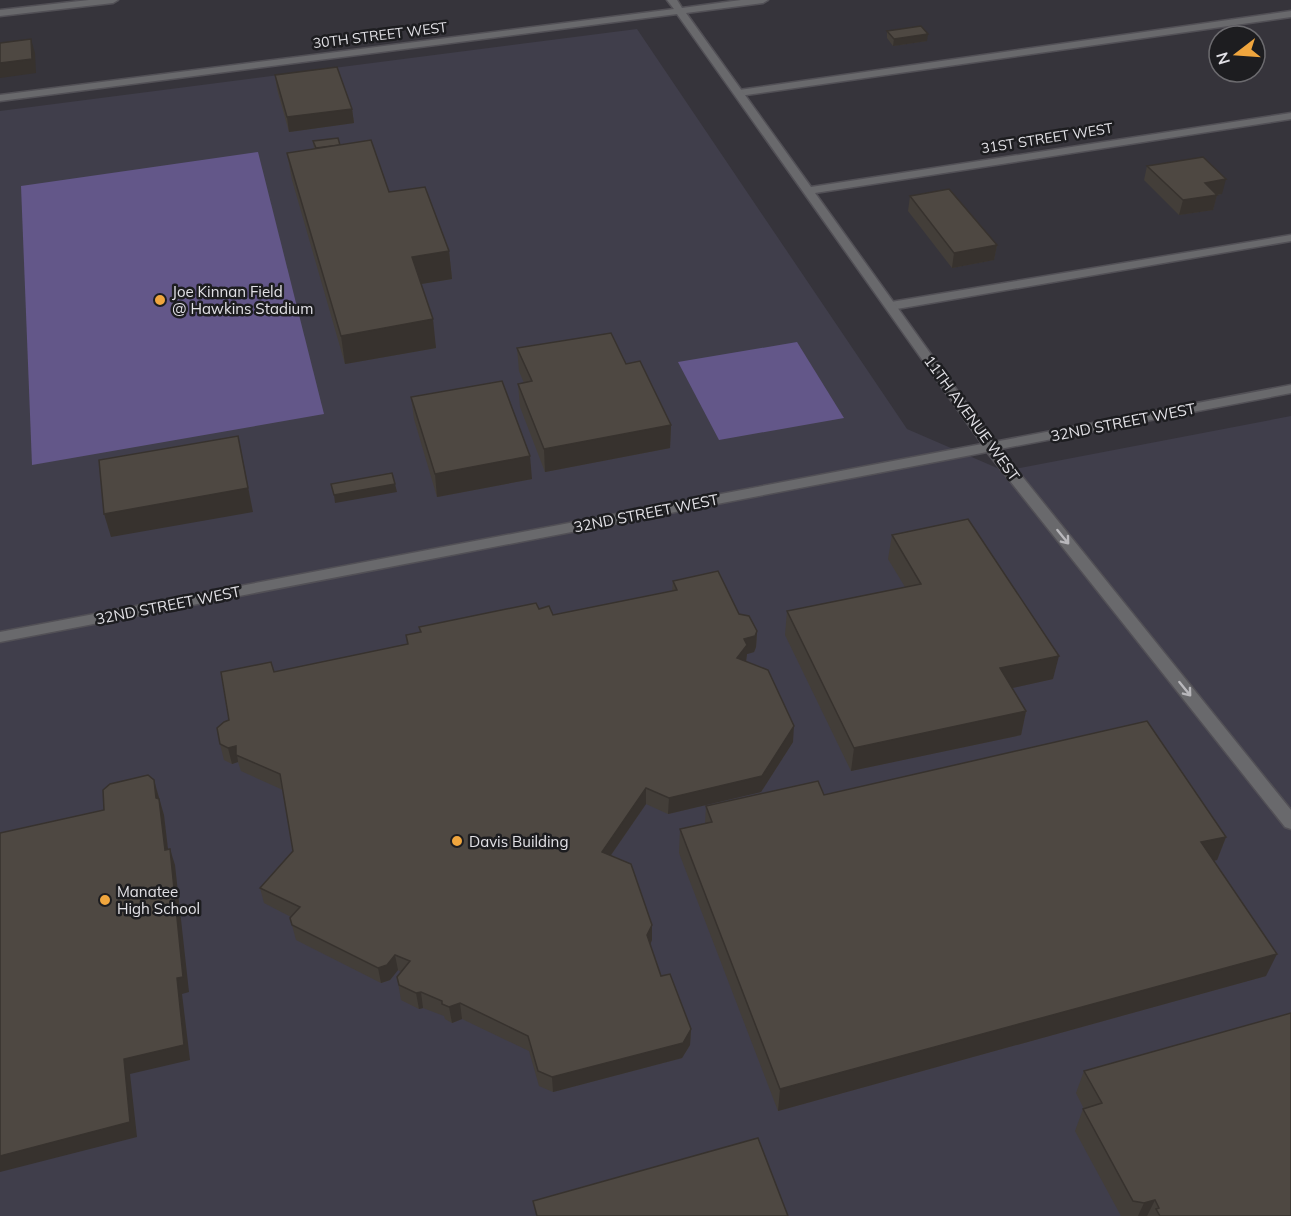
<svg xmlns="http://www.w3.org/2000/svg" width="1291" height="1216" viewBox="0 0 1291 1216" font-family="Mulish,sans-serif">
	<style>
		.built { fill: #403e4b }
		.green { fill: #635789 }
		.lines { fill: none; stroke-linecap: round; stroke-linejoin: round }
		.service-casing { stroke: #525056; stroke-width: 3 }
		.minor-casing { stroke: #525056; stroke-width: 3 }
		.service { fill: #69696c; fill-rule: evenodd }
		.minor { fill: #69696c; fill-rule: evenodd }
		.wall { fill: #433e39 }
		.shaded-wall { fill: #37322e }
		.building { fill: #4e4842; stroke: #37322e; stroke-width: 1.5 }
		.oneway { stroke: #b8b7bb }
		.poi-dot { fill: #f0a63e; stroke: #1d1d20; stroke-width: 2 }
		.labels { text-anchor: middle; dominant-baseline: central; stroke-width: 5; stroke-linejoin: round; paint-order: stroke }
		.far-street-label { font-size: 14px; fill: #e2e1e6; stroke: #1d1d20 }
		.poi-label { font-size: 15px; fill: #e2e1e6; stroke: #1d1d20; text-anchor: start }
		.street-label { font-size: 15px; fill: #e2e1e6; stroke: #1d1d20 }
	</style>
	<rect width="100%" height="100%" fill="#36343b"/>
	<polygon class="built" points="637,29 907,429 1004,471 1291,416 1291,1216 0,1216 0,111"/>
	<g class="green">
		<polygon points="258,152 324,414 32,465 21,186"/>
		<polygon points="797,342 844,418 719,440 678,362"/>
	</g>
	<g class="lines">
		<g class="service-casing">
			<g id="service">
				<polygon points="89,0 118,0 113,3 0,16 0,10"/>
				<polygon points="1291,11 1291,17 739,96 734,93 739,90"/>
				<polygon points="1291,235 1291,241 891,310 885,306 891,302"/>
			</g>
		</g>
		<g class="minor-casing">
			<polygon id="minor" points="667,0 677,0 682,8 741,0 768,0 763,3 686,13 811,187 1291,113 1291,119 815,193 994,442 1291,385 1291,393 1000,449 1291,810 1291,829 1285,827 987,452 0,642 0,632 982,444 677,14 0,101 0,95 674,9"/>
		</g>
		<use href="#service" class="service"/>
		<use href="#minor" class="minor"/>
	</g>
	<g class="wall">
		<polygon points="887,31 927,41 893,46 887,38"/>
		<polygon points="275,75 352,109 354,123 289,132 277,89"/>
		<polygon points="313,141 340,145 449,251 452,279 421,284 436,348 345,364 292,180 287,153 314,149"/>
		<polygon points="1147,166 1222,194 1217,195 1213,210 1179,215 1144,180"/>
		<polygon points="910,196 997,245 994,260 952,268 908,211"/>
		<polygon points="517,348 626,364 671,425 670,448 545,472 520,407 518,384 524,383 519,371"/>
		<polygon points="411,397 532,479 437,497 414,419"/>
		<polygon points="892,535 1053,679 1012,688 1026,711 1021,735 851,771 785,635 787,611 905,587 888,559"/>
		<polygon points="673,581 739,614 757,631 756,647 754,652 747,654 746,662 793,742 761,792 668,814 646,804 611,855 652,925 652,940 650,944 661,976 691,1029 690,1045 682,1058 553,1092 539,1086 529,1051 462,1019 452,1023 445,1019 444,1016 423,1008 419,1009 401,1000 397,977 401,972 398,970 390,980 381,983 296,940 290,918 291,917 264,903 260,888 293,851 283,790 241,771 238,762 232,764 224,760 220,744 229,720 274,672 407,644 406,635 420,632 419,627 539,609 553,615 672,591"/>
		<polygon points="824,795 1226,837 1217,860 1214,861 1266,976 778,1111 679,853 680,829 705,824 706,806"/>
		<polygon points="1084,1071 1291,1216 1121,1216 1075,1131 1083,1109 1084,1109 1076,1093"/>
	</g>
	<g class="shaded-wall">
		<polygon points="928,34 927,41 893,46 894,39"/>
		<polygon points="31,39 35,53 36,73 0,78 0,63"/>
		<polygon points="352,109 354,123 289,132 287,117"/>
		<polygon points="1226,179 1222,194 1207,196 1217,195 1213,210 1179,215 1183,200 1205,183"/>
		<polygon points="997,245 994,260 952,268 954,253"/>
		<polygon points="449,251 452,279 415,285 412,257"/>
		<polygon points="433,319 436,348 345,364 341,336"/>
		<polygon points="671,425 670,448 545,472 544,449"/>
		<polygon points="238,436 253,512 111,537 104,514"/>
		<polygon points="530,456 532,479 437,497 435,474"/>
		<polygon points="395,484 397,492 335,503 334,495"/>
		<polygon points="757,631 756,647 754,652 747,654 746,661 736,675 737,658 744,639"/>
		<polygon points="1059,656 1053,679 995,692 1000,668"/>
		<polygon points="1026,711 1021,735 851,771 854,748"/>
		<polygon points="794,726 793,742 761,792 668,814 669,798"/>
		<polygon points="236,746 238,762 232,764 228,748"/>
		<polygon points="154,780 164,815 170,866 165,850 156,798"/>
		<polygon points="646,788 646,804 602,868 602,852"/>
		<polygon points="1226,837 1217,860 1192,865 1201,842"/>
		<polygon points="170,849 175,865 189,992 182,994 190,1060 130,1074 137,1137 0,1172 0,1156 177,978"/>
		<polygon points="652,925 652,940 647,951 647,935"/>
		<polygon points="1277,954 1266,976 778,1111 780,1089"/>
		<polygon points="395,955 398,970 390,980 381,983 378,968"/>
		<polygon points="421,992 423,1008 419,1009 416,993"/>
		<polygon points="460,1003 462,1019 452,1023 449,1007"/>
		<polygon points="691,1029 690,1045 682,1058 553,1092 552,1077"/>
		<polygon points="1155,1200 1147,1216 1138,1216 1144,1203"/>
	</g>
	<g class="building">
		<polygon points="921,26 928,34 894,39 887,31"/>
		<polygon points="31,39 32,59 0,63 0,43"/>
		<polygon points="337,67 352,109 287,117 275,75"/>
		<polygon points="338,138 340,145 316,148 313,141"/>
		<polygon points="371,140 389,192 425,187 449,251 412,257 433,319 341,336 287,153"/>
		<polygon points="1203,157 1226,179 1205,183 1217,195 1183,200 1147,166"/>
		<polygon points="949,189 997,245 954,253 910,196"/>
		<polygon points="611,333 626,364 640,361 671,425 544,449 518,384 532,381 517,348"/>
		<polygon points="502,381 530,456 435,474 411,397"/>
		<polygon points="238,436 248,488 104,514 99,460"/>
		<polygon points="392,473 395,484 334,495 331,484"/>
		<polygon points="968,519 1059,656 1000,668 1026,711 854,748 787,611 921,584 892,535"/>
		<polygon points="718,571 739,614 749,616 757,631 755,636 744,639 747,645 737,658 768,670 794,726 762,776 669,798 646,788 602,852 631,864 652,925 647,935 661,976 670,974 691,1029 683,1043 552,1077 538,1071 528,1036 460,1003 449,1007 442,1004 442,1001 421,992 416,993 399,985 397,977 410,961 395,955 387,965 378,968 292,925 290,918 300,907 260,888 293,851 280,774 236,755 236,746 228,748 220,744 217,728 224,722 229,720 221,672 271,662 274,672 408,644 406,635 421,632 419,627 536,603 539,609 549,606 553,615 677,590 673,581"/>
		<polygon points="1147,721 1226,837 1201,842 1277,954 780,1089 680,829 712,822 706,806 818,781 824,795"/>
		<polygon points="148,775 154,780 156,798 159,799 165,850 170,849 183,977 177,978 184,1045 124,1059 130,1122 0,1156 0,833 104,810 103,790 110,784"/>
		<polygon points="1291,1013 1291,1216 1160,1216 1156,1209 1159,1208 1155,1200 1144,1203 1133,1201 1083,1109 1102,1103 1084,1071"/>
		<polygon points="758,1138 788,1216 537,1216 533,1201"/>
	</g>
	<defs><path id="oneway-shaft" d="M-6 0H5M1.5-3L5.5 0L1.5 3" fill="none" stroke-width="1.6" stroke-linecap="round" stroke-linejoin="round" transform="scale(1.5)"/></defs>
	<g class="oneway">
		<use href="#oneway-shaft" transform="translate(1063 537) rotate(51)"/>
		<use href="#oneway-shaft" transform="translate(1185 689) rotate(51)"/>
	</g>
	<g class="poi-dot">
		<circle cx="160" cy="300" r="6"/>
		<circle cx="457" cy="841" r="6"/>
		<circle cx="105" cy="900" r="6"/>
	</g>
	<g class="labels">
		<g class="far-street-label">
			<text transform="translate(380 35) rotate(-7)">30TH STREET WEST</text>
			<text transform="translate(1047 138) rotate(-9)">31ST STREET WEST</text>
		</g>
		<g class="poi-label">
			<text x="172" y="291">Joe Kinnan Field<tspan x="172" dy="17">@ Hawkins Stadium</tspan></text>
			<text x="469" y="841">Davis Building</text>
			<text x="117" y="891">Manatee<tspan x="117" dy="17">High School</tspan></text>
		</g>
		<g class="street-label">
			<text transform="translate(972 418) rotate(54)">11TH AVENUE WEST</text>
			<text transform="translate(1123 422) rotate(-11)">32ND STREET WEST</text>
			<text transform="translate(646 513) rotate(-11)">32ND STREET WEST</text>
			<text transform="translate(168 605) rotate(-11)">32ND STREET WEST</text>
		</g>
	</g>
	<g transform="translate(1237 54) rotate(253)"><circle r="28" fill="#1d1d20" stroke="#6c6b6f" stroke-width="1.5"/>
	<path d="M0-4.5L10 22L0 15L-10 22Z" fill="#f0a63e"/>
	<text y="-9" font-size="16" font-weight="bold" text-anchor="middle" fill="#e2e1e6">N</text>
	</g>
</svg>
